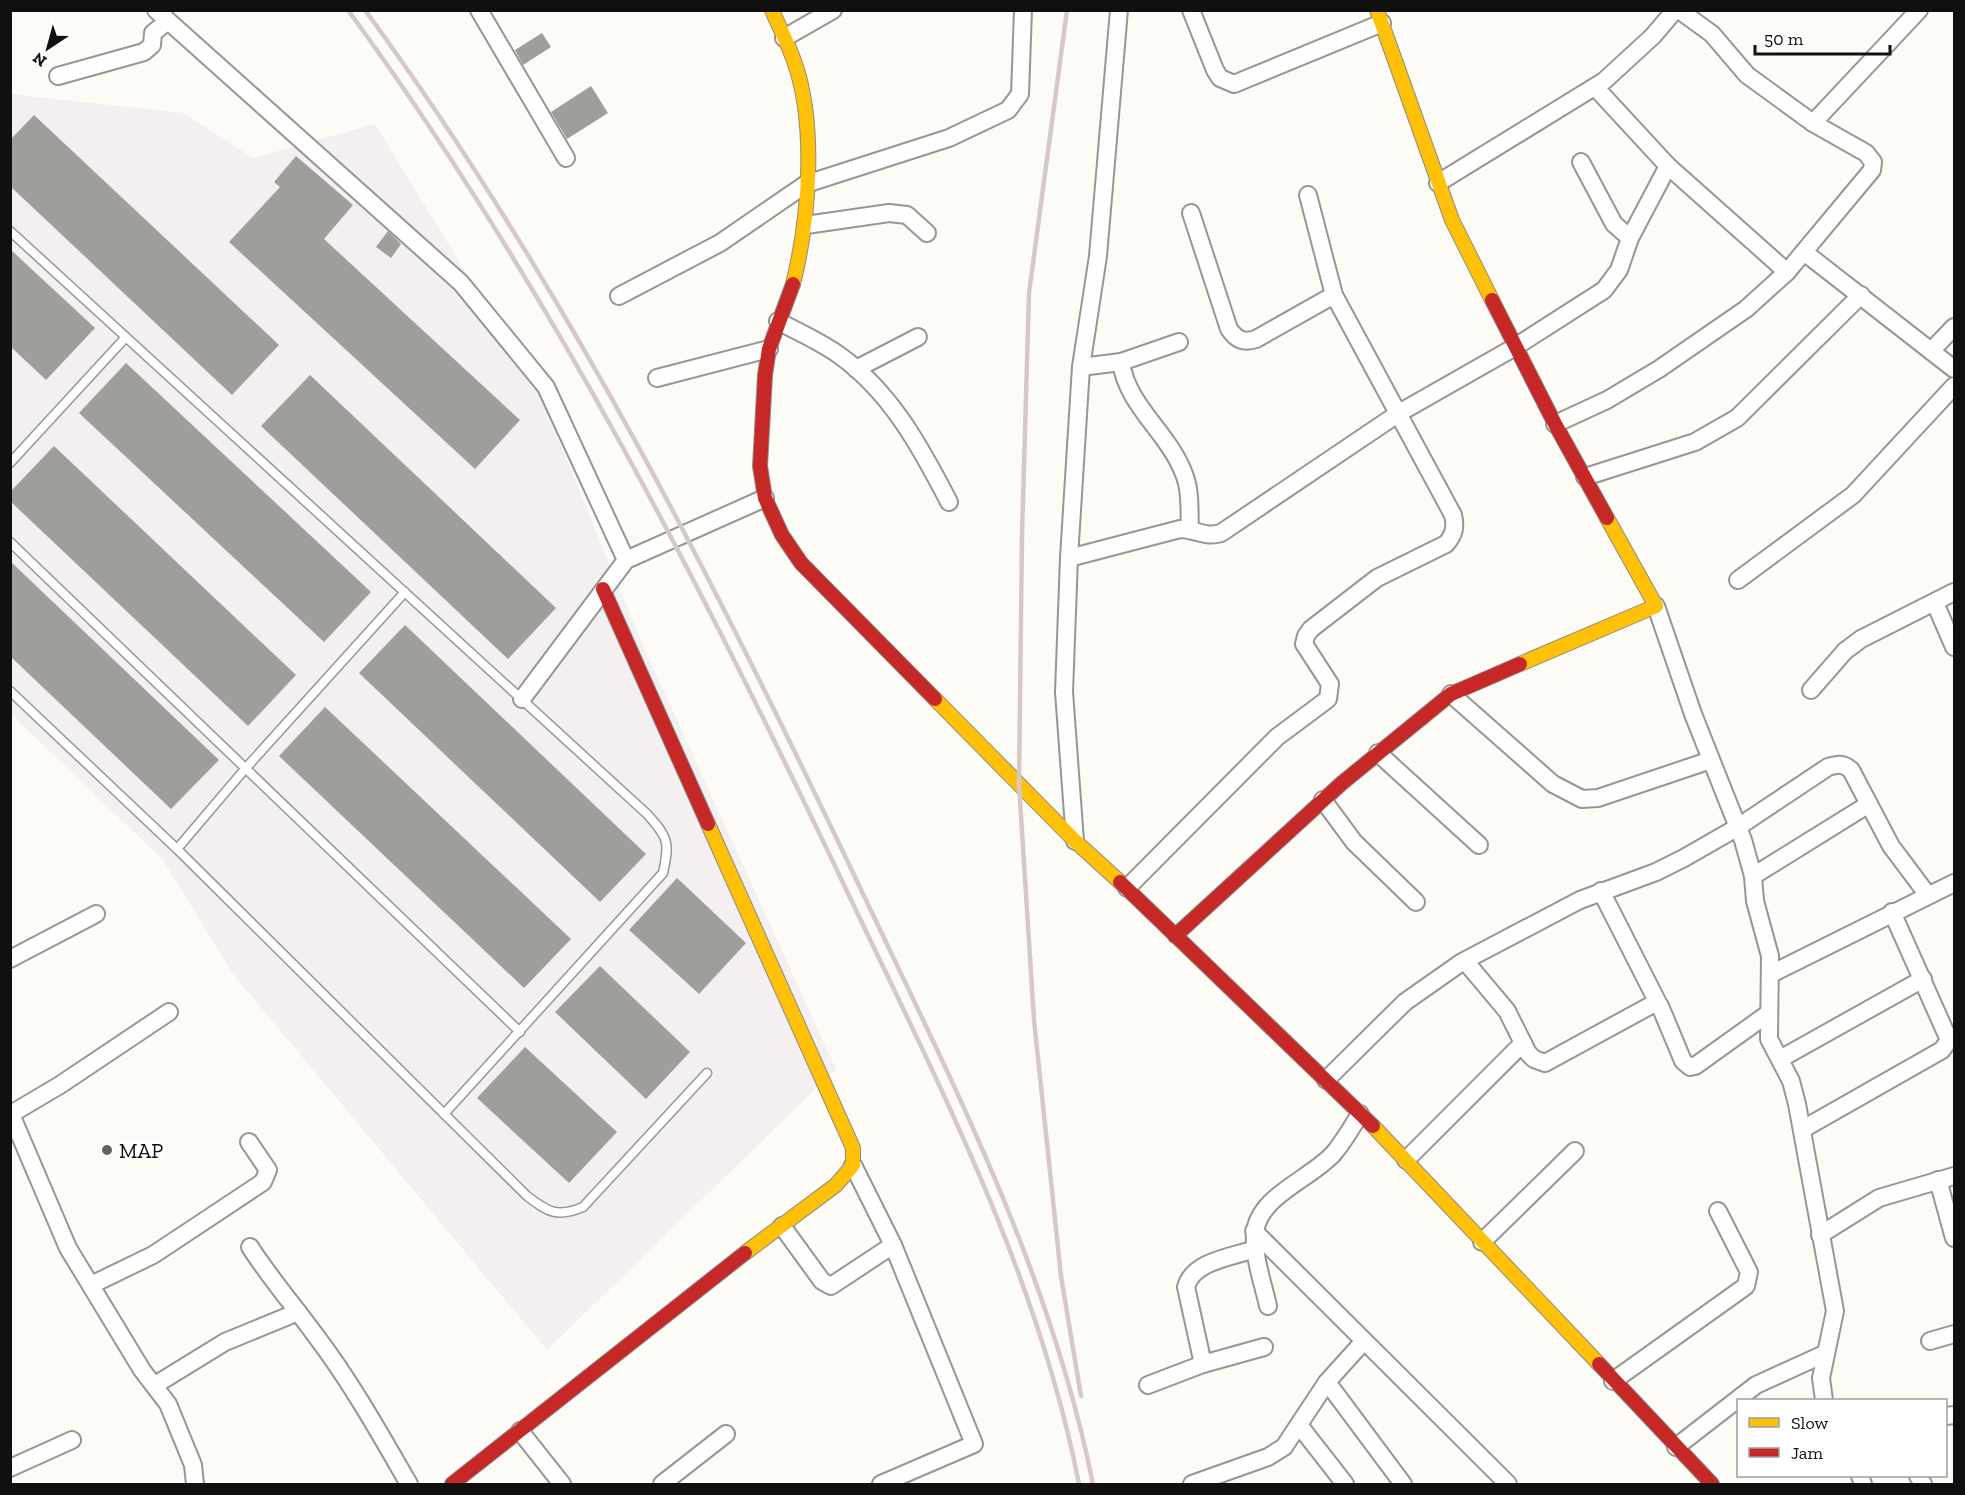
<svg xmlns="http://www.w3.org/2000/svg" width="1965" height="1495" viewBox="0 0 1965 1495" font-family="'Zilla Slab',serif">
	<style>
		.industrial { fill: #f4eff1 }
		.building { fill: #a09e9b }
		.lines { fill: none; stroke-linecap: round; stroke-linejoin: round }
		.lane-casing { stroke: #969694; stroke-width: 11 }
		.street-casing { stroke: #969694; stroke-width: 20 }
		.slow-casing { stroke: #8d8c8a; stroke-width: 16 }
		.jam-casing { stroke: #8d8c8a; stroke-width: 16 }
		.lane { stroke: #fffefe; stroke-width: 8 }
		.street { stroke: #fffefe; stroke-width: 16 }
		.slow { stroke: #ffc107; stroke-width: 14 }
		.jam { stroke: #c62828; stroke-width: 14 }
		.rail { stroke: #d7c8c6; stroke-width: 4.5 }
		.poi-dot { fill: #636260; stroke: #fff; stroke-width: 2 }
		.labels { text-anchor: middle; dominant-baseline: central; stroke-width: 6; stroke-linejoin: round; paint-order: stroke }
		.poi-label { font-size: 21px; fill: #101010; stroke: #fff; text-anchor: start }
	</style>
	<rect width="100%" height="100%" fill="#fcfbf6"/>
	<polygon class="industrial" points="10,94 184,113 253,158 375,124 539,392 644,648 836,1069 547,1350 233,974 163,860 11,714"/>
	<g class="building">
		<polygon points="542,33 551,47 523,65 515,50"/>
		<polygon points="591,86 608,113 567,139 551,112"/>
		<polygon points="34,115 279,345 232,395 10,186 10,140"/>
		<polygon points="296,156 353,205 324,239 520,420 475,469 229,242 280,187 274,182"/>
		<polygon points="388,231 401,244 391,258 376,247"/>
		<polygon points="10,249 95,328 46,380 10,346"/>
		<polygon points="126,363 371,592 324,642 79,413"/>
		<polygon points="310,375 556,608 508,659 261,426"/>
		<polygon points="54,446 296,675 248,726 10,501 10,492"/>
		<polygon points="10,561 219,760 171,809 10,656"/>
		<polygon points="405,625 646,854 600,902 359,673"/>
		<polygon points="325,707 571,939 524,988 279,756"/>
		<polygon points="677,878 746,943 699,994 629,930"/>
		<polygon points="600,966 690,1052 646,1099 555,1012"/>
		<polygon points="525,1047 617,1132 569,1183 477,1098"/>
	</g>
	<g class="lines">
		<g class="lane-casing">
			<g id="lane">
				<path d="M10,231L647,814C668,837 670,842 663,873L444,1114"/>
				<polyline points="10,463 126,337"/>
				<polyline points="10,542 520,1032"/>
				<path d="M10,691L177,849L527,1196C548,1212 557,1218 583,1207L707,1073"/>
				<polyline points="177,849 245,769 405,592"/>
			</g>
		</g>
		<g class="street-casing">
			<g id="street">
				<polyline points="156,10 461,283 546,387 626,560"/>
				<polyline points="479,10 566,158"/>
				<polyline points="1191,10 1215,70 1220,78 1234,84 1382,23"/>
				<polyline points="1679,10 1712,34 1747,75 1813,123"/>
				<polyline points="784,38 833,10"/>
				<polyline points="58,76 144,52 152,45 153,33 168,21"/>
				<polyline points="1581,162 1614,224 1630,238"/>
				<polyline points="1668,166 1787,272"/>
				<polyline points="1438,183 1604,81 1653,36 1675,10"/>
				<path d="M1191,213L1229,329C1237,340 1243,343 1256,339L1334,295"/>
				<polyline points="806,225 889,213 907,215 927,233"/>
				<polyline points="1804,252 1954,369"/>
				<polyline points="619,296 720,243 806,184 949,138 1008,110 1020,94 1023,10"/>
				<path d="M778,321C798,332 821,342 839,355C891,392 921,448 949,502"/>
				<polyline points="1931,351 1954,327"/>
				<path d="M1121,362C1127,406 1169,433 1184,474C1191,491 1189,511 1190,529"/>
				<polyline points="1081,367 1121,362 1179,342"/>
				<polyline points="856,369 918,337"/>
				<polyline points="657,378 769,349"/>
				<polyline points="1555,424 1607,400 1659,369 1746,309 1787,272 1872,170 1873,162 1866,153 1813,123 1919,10"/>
				<polyline points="1585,477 1695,442 1737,418 1861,295"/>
				<path d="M1069,558L1180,529C1195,529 1205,538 1221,533L1399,413L1515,347L1604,290L1619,270L1630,238L1668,166L1595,87"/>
				<polyline points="1738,580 1853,495 1954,386"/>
				<polyline points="1935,603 1954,647"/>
				<polyline points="1656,606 1693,714 1743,840 1753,876 1755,901 1770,956 1769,1039 1791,1081 1797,1104 1835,1311 1821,1378 1824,1400"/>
				<polyline points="1811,690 1845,651 1861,639 1954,592"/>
				<polyline points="1451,694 1553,784 1582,799 1598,798 1711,760"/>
				<polyline points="522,699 626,560 765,498"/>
				<polyline points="1378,753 1479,845"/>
				<polyline points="1323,800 1354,842 1416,902"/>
				<polyline points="1075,841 1064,692 1069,558 1081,367 1098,256 1119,10"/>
				<polyline points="1753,876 1869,804"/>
				<path d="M1127,888L1277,737L1328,699L1330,684L1304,644L1306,636L1311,629L1377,578L1446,544C1454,535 1456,527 1453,515L1334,295L1308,195"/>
				<polyline points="1601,891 1658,1003"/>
				<polyline points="10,959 96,914"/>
				<polyline points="1465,961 1507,1011 1528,1053 1534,1059 1545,1063 1655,1003 1660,1006 1683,1061 1690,1067 1695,1066 1769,1013"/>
				<polyline points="1771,974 1954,883"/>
				<polyline points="1780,1059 1923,979"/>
				<path d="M1326,1080L1405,1002L1462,962L1580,900L1656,872L1684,858L1738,827L1828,767C1838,764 1843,763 1851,770L1891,846L1927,894"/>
				<polyline points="10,1112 68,1248 142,1370 168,1404 193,1465 195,1484"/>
				<polyline points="11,1114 60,1085 169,1012"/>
				<polyline points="1803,1129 1942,1050 1949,1040 1892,912"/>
				<polyline points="1406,1160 1523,1043"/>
				<polyline points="853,1165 893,1245 974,1444 881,1484"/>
				<polyline points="1938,1180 1954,1238"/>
				<polyline points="782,1226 822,1281 831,1286 893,1245"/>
				<polyline points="1254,1231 1508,1484"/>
				<polyline points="1820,1235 1879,1198 1954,1176"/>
				<polyline points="1482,1242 1575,1151"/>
				<path d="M250,1247C270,1278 294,1306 316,1336C351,1382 380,1434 409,1484"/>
				<polyline points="91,1285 153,1255 263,1182 268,1170 249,1142"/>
				<path d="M1268,1306C1263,1283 1253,1256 1255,1233C1258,1196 1311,1179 1334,1153C1344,1141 1352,1127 1360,1114"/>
				<polyline points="1930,1341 1954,1334"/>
				<path d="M1203,1364L1186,1287C1193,1261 1232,1257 1255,1249"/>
				<polyline points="1613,1381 1746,1286 1749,1272 1718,1211"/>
				<polyline points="1327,1382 1403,1484"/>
				<polyline points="155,1385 225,1342 298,1312"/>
				<polyline points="1148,1385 1203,1364 1264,1347"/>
				<polyline points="1946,1416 1954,1415"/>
				<polyline points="1299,1425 1345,1484"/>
				<polyline points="520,1431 562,1484"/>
				<polyline points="1676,1447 1756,1385 1824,1354"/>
				<polyline points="10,1468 72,1440"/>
				<polyline points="1860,1476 1863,1484"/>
				<polyline points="1918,1476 1923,1484"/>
				<polyline points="662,1484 726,1434"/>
				<polyline points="1192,1484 1268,1457 1284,1447 1327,1382 1364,1341"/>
			</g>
		</g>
		<g class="slow-casing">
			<g id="slow">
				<path d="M772,10C779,27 788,43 794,61C817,124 809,220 793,284"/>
				<polyline points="1377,10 1452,220 1492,300"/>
				<polyline points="1520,664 1656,606 1607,518"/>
				<polyline points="935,699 1075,841 1120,882"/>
				<polyline points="708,824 853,1148 853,1165 836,1185 745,1253"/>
				<polyline points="1373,1126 1599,1364"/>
			</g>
		</g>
		<g class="jam-casing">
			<g id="jam">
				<polyline points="793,284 769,349 765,375 760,466 765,498 782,535 801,563 935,699"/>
				<polyline points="1492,300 1555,424 1607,518"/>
				<polyline points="603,589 708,824"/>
				<polyline points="1120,882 1373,1126"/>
				<polyline points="1175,936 1342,783 1451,694 1520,664"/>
				<polyline points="1599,1364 1712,1484"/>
				<polyline points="452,1484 745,1253"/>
			</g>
		</g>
		<use href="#lane" class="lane"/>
		<use href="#street" class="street"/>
		<use href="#slow" class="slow"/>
		<use href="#jam" class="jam"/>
		<g class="rail">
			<path d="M348,10C551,288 707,596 854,906C943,1093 1039,1279 1079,1484"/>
			<path d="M365,10C566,285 720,592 865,898C956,1090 1051,1275 1093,1484"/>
			<polyline points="1067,10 1029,293 1022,535 1019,784 1034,1020 1061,1276 1081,1396"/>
		</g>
	</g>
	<circle class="poi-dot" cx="107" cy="1150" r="6"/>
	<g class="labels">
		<g class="poi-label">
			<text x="119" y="1150">MAP</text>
		</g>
	</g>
	<rect width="1965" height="1495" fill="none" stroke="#101010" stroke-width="24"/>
	<rect x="1737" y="1399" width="210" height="78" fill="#ffffff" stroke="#9f9f9f" stroke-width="1.5"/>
	<rect x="1749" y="1418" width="30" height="9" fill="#ffc107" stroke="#9f9f9f" stroke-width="1.5"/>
	<text x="1791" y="1429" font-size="18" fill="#101010">Slow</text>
	<rect x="1749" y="1448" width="30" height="9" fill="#c62828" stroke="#9f9f9f" stroke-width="1.5"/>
	<text x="1791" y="1459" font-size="18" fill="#101010">Jam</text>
	<g transform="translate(48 48) rotate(216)" stroke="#ffffff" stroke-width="4.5" paint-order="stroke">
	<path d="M0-4.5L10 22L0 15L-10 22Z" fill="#101010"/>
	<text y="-9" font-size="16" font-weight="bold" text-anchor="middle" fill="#101010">N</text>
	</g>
	<path d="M1755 45v9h135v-9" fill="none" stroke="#101010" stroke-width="3"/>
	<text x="1764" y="45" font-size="18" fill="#101010" stroke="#ffffff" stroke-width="4.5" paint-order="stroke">50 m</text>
</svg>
